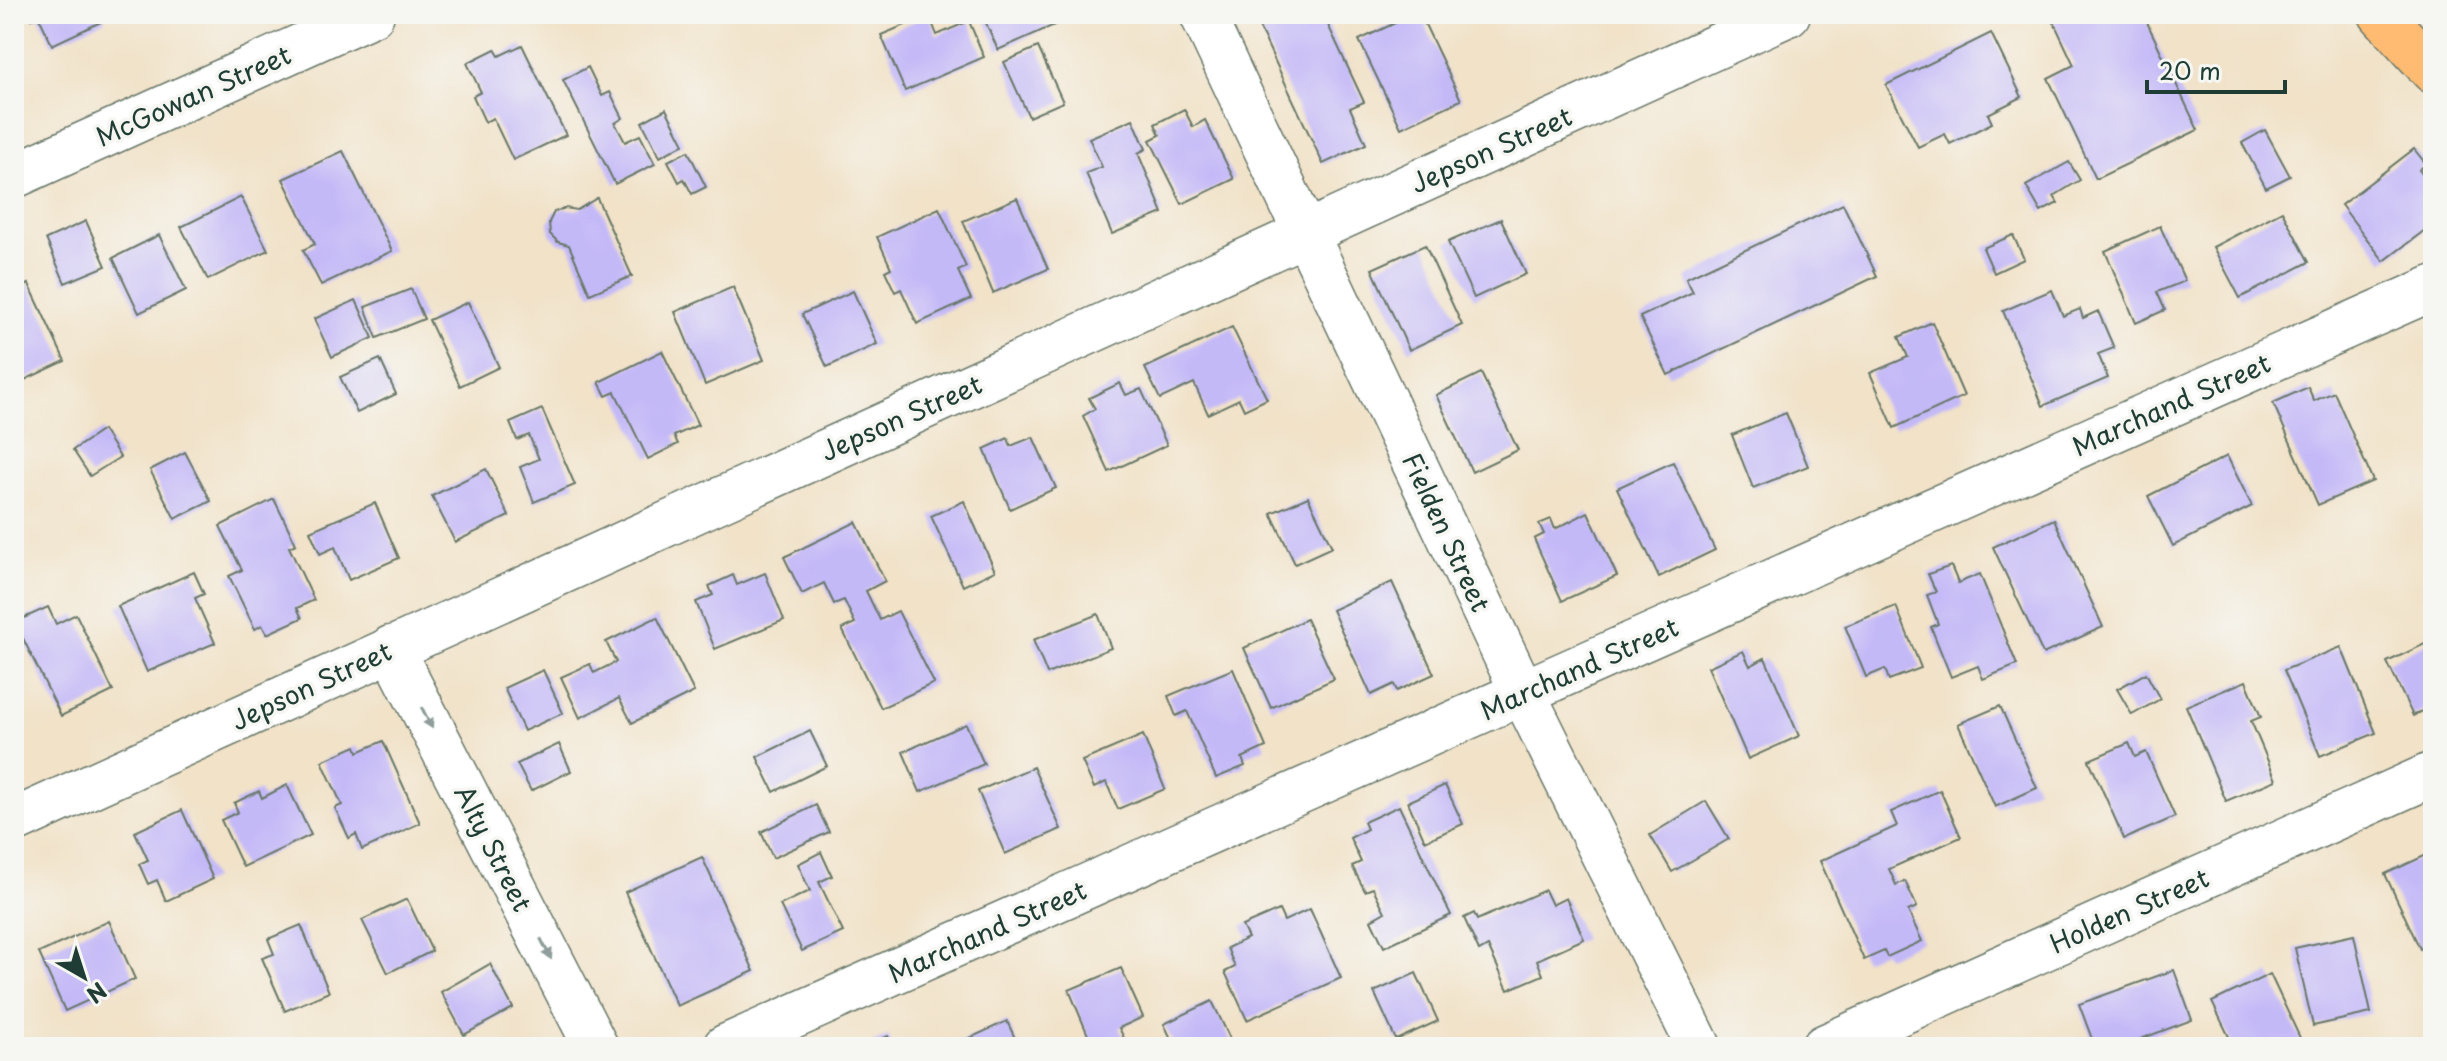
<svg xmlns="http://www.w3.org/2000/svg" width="2447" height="1061" viewBox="0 0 2447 1061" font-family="'Playpen Sans',sans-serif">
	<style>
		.building { fill: #c4b9f7 }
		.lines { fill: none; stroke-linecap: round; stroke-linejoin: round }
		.minor-casing { stroke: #687768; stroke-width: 47 }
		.major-casing { stroke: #687768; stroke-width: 47 }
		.minor { stroke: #fff; stroke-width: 44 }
		.major { stroke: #ffbb71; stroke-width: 44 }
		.oneway { fill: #8f9e9a }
		.labels { text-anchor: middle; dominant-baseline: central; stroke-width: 7; stroke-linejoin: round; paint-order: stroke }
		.street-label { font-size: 26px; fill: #1f3d34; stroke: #f6f6f2 }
	</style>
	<rect width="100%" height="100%" fill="#f6f6f2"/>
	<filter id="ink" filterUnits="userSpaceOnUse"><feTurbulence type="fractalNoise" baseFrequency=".0125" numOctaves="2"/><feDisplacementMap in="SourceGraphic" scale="16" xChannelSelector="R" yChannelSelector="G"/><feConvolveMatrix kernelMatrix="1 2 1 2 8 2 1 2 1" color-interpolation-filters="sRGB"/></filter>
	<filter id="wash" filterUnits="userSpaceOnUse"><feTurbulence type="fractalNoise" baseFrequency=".006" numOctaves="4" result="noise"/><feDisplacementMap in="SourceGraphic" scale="32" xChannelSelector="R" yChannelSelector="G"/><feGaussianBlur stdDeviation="1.8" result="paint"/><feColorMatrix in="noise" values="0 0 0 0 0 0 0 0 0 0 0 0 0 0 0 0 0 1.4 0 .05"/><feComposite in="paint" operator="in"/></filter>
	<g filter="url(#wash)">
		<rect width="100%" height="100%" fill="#f1e2c8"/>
		<g id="blocks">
			<g class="building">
				<polygon points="30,14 102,14 105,20 52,45 39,17 32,19"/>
				<polygon points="982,14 1079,14 998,50"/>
				<polygon points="1253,14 1323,14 1364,102 1350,108 1366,144 1323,164"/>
				<polygon points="1414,14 1420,14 1461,100 1401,128 1359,40"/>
				<polygon points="2050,14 2143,14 2198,130 2096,179 2048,78 2074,65"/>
				<polygon points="929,15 937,35 969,21 984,57 905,91 881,35"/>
				<polygon points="1991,33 2022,97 1988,114 1992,123 1950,144 1945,134 1918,147 1886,85"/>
				<polygon points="522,45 566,135 513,160 493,118 485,122 473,96 481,92 467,63 495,49 499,56"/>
				<polygon points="1038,47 1063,102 1029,117 1004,62"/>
				<polygon points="588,67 602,96 610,92 623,118 615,123 625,142 640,135 655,164 615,184 563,80"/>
				<polygon points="666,109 684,144 660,157 642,122"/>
				<polygon points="1184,109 1193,127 1205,120 1234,179 1182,204 1150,140 1160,135 1155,124"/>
				<polygon points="1133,119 1146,149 1138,153 1163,213 1112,234 1086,173 1102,167 1089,138"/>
				<polygon points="2265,130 2290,176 2266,188 2242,143"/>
				<polygon points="2414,149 2426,164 2419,170 2433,188 2433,224 2384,261 2341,205"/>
				<polygon points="343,151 392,251 321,285 303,250 315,244 283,179"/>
				<polygon points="688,151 706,187 692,194 684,179 679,182 668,161"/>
				<polygon points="2069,162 2080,180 2054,196 2058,203 2041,212 2026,186"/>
				<polygon points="241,197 268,250 208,280 181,227"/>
				<polygon points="597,198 632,276 590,294 569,245 558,242 550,234 549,222 554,212 565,208 577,210"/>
				<polygon points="1017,198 1048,269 993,293 963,221"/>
				<polygon points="1843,204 1877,276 1668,375 1640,317 1693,292 1686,278"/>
				<polygon points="939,208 966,267 958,271 971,299 917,324 901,289 895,292 885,271 891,268 877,237"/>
				<polygon points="2282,211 2309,262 2240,298 2213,247"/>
				<polygon points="1501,219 1526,274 1474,298 1448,242"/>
				<polygon points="86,221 106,266 65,283 46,239"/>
				<polygon points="2160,226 2185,281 2157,292 2165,310 2136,323 2105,251"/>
				<polygon points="159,235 186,290 139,313 113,258"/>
				<polygon points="2013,235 2024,259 1994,273 1983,248"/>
				<polygon points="1425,245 1462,325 1409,350 1372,269"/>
				<polygon points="29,284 65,361 14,385 14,292"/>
				<polygon points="733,287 764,360 705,385 675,312"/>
				<polygon points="411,289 424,319 377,338 365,307"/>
				<polygon points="2052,290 2063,316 2080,309 2083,318 2098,311 2114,348 2098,354 2108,378 2043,406 2003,311"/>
				<polygon points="853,291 877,344 827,367 802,314"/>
				<polygon points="356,300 373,338 332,357 314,319"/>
				<polygon points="468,302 499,367 460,386 429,320"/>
				<polygon points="1932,322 1964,396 1894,428 1870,373 1908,357 1899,337"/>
				<polygon points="1232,327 1267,399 1244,410 1239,399 1208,414 1194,383 1160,399 1145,368"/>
				<polygon points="662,351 698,425 674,436 678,444 648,459 615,392 606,396 599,382"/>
				<polygon points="380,359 396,394 357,413 340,377"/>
				<polygon points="1481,373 1518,450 1472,472 1436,395"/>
				<polygon points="1120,383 1126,395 1141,389 1167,445 1109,472 1083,416 1095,409 1089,398"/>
				<polygon points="2308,387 2314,401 2334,392 2373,481 2318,505 2273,403"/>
				<polygon points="542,409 575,485 534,502 520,467 539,459 529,435 517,440 510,423"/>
				<polygon points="1786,413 1808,466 1753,488 1732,435"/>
				<polygon points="103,430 120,457 90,476 73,450"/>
				<polygon points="1033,437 1056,488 1010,509 984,449 1008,438 1011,446"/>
				<polygon points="185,452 211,501 175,519 150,470"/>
				<polygon points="2227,456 2252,506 2173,546 2148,496"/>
				<polygon points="1673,462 1715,550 1659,577 1617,488"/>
				<polygon points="486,469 509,516 455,542 432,496"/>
				<polygon points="1308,497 1332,547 1295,564 1271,513"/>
				<polygon points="274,499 296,544 289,547 314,600 297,608 302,618 267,634 262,625 255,629 229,576 242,570 220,526"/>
				<polygon points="964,501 995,571 963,586 931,516"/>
				<polygon points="375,503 399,558 349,580 335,547 320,554 310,531"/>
				<polygon points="1588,512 1617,576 1562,601 1534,539 1544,534 1539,524 1551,519 1555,529"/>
				<polygon points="2054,519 2103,627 2043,654 1993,547"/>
				<polygon points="856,522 885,581 866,591 880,620 898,611 934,683 881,708 842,629 855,623 844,600 834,604 824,583 802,594 784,557"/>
				<polygon points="1951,566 1958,583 1980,574 2017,665 1983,679 1978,666 1951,677 1931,627 1938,624 1927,595 1936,592 1928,574"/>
				<polygon points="194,572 204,594 195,598 215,643 147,672 118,606"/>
				<polygon points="765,573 784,620 715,649 696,602 713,595 709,586 733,575 737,585"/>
				<polygon points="1392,582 1434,674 1397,691 1394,684 1371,695 1332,610"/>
				<polygon points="1896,606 1921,668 1889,680 1885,669 1866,677 1845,626"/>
				<polygon points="48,607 56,624 76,614 113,691 61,716 15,622"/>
				<polygon points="1098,614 1111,648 1047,674 1033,640"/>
				<polygon points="657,617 694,692 632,723 619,698 580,718 561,677 590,664 594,673 616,662 606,642"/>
				<polygon points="1306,619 1334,679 1271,708 1244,648"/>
				<polygon points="2433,640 2433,706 2413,716 2387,662"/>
				<polygon points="2341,647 2376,733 2320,756 2284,670"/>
				<polygon points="1743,651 1750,666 1765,658 1799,736 1748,759 1708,667"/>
				<polygon points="1233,669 1266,747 1242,758 1245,766 1216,778 1187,711 1176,716 1168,696"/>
				<polygon points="543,670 563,713 524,731 504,688"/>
				<polygon points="2146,673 2160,699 2132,715 2117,689"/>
				<polygon points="2246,681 2261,717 2251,721 2276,780 2226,801 2186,706"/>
				<polygon points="2000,706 2037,788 1995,807 1958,724"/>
				<polygon points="966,724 984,764 920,792 903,752"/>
				<polygon points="810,731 827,766 774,792 757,757"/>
				<polygon points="1143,735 1165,789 1118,809 1106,782 1094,788 1082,761"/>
				<polygon points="383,741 420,823 362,850 356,834 349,838 335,808 342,805 322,761 356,746 358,752"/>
				<polygon points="2129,743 2135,757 2146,752 2175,817 2124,839 2089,760"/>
				<polygon points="559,744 571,771 531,791 517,764"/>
				<polygon points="1033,767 1061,829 1005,854 978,791"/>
				<polygon points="287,785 311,835 243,867 221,820 238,812 234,803 259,791 262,798"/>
				<polygon points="1445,785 1463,824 1425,841 1408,802"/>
				<polygon points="1940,790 1961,837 1889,869 1896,885 1905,881 1917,907 1908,911 1922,941 1887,957 1884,951 1864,960 1820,861 1897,826 1891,812"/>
				<polygon points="1706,801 1729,839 1672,872 1650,835"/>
				<polygon points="816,805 829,832 773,858 761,832"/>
				<polygon points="1399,806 1451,915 1384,947 1371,920 1385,912 1373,888 1365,891 1352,866 1361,862 1350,838 1367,829 1364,822"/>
				<polygon points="182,810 213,879 166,901 157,880 148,884 139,864 148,860 135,832"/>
				<polygon points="821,852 832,876 819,882 843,932 802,951 780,905 810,891 798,864"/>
				<polygon points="2433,852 2433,943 2420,949 2385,874"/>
				<polygon points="702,857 754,971 677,1006 625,892"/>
				<polygon points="1545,890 1552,905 1566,898 1584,939 1537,960 1543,975 1508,990 1488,946 1479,951 1464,918 1474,913 1477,920"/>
				<polygon points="407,899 432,951 388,973 362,920"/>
				<polygon points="1310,909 1341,978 1247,1020 1225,972 1235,967 1227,948 1248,938 1242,926 1279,910 1284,921"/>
				<polygon points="109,921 135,979 65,1011 39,953"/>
				<polygon points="301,925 329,992 285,1011 262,958 274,954 268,939"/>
				<polygon points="2354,935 2371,1013 2313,1026 2295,948"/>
				<polygon points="490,964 513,1008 464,1035 441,992"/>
				<polygon points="1121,968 1143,1017 1119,1028 1125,1040 1110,1047 1093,1047 1069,990"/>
				<polygon points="2174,970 2192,1020 2119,1047 2095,1047 2079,1004"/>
				<polygon points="1416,973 1438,1021 1396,1040 1374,992"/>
				<polygon points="2270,974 2301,1040 2287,1047 2234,1047 2212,1002"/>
				<polygon points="1212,1001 1234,1047 1175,1047 1164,1024"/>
				<polygon points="1007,1021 1019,1047 950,1047"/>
				<polygon points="888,1036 894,1047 864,1047"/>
			</g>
		</g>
	</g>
	<g filter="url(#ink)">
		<use href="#blocks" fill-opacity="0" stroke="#687768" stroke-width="2"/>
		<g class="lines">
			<g class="minor-casing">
				<g id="minor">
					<polyline points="1202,14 1523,693 1699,1047"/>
					<polyline points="14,176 372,14"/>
					<polyline points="391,648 596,1047"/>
					<polyline points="14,821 1788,14"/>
					<polyline points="725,1047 2433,288"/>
					<polyline points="1824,1047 2433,774"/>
				</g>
			</g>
			<g class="major-casing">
				<polyline id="major" points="2381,14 2433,71"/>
			</g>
			<use href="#minor" class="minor"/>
			<use href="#major" class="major"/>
		</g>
		<defs><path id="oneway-solid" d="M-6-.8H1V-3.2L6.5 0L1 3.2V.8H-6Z" transform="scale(2)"/></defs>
		<g class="oneway">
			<use href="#oneway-solid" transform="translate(427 718) rotate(63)"/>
			<use href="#oneway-solid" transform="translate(546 949) rotate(63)"/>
		</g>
	</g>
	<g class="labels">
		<g class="street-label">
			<text transform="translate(193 95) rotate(-24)">McGowan Street</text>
			<text transform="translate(1491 149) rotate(-24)">Jepson Street</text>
			<text transform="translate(2171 404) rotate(-24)">Marchand Street</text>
			<text transform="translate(901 417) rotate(-24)">Jepson Street</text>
			<text transform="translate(1447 532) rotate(65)">Fielden Street</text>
			<text transform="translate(1579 668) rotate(-24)">Marchand Street</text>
			<text transform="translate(311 685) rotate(-25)">Jepson Street</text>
			<text transform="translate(494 848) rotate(63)">Alty Street</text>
			<text transform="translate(2129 910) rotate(-24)">Holden Street</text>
			<text transform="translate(987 931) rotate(-24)">Marchand Street</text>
		</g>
	</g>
	<rect width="2447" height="1061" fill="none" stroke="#f6f6f2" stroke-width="48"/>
	<g transform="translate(84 977) rotate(141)" stroke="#f6f6f2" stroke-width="6" paint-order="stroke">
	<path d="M0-6L14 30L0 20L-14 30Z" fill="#1f3d34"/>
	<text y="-12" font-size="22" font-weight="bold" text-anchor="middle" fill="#1f3d34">N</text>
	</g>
	<path d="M2147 80v12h138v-12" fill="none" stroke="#1f3d34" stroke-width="4"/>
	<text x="2159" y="80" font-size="24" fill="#1f3d34" stroke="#f6f6f2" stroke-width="6" paint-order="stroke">20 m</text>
</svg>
